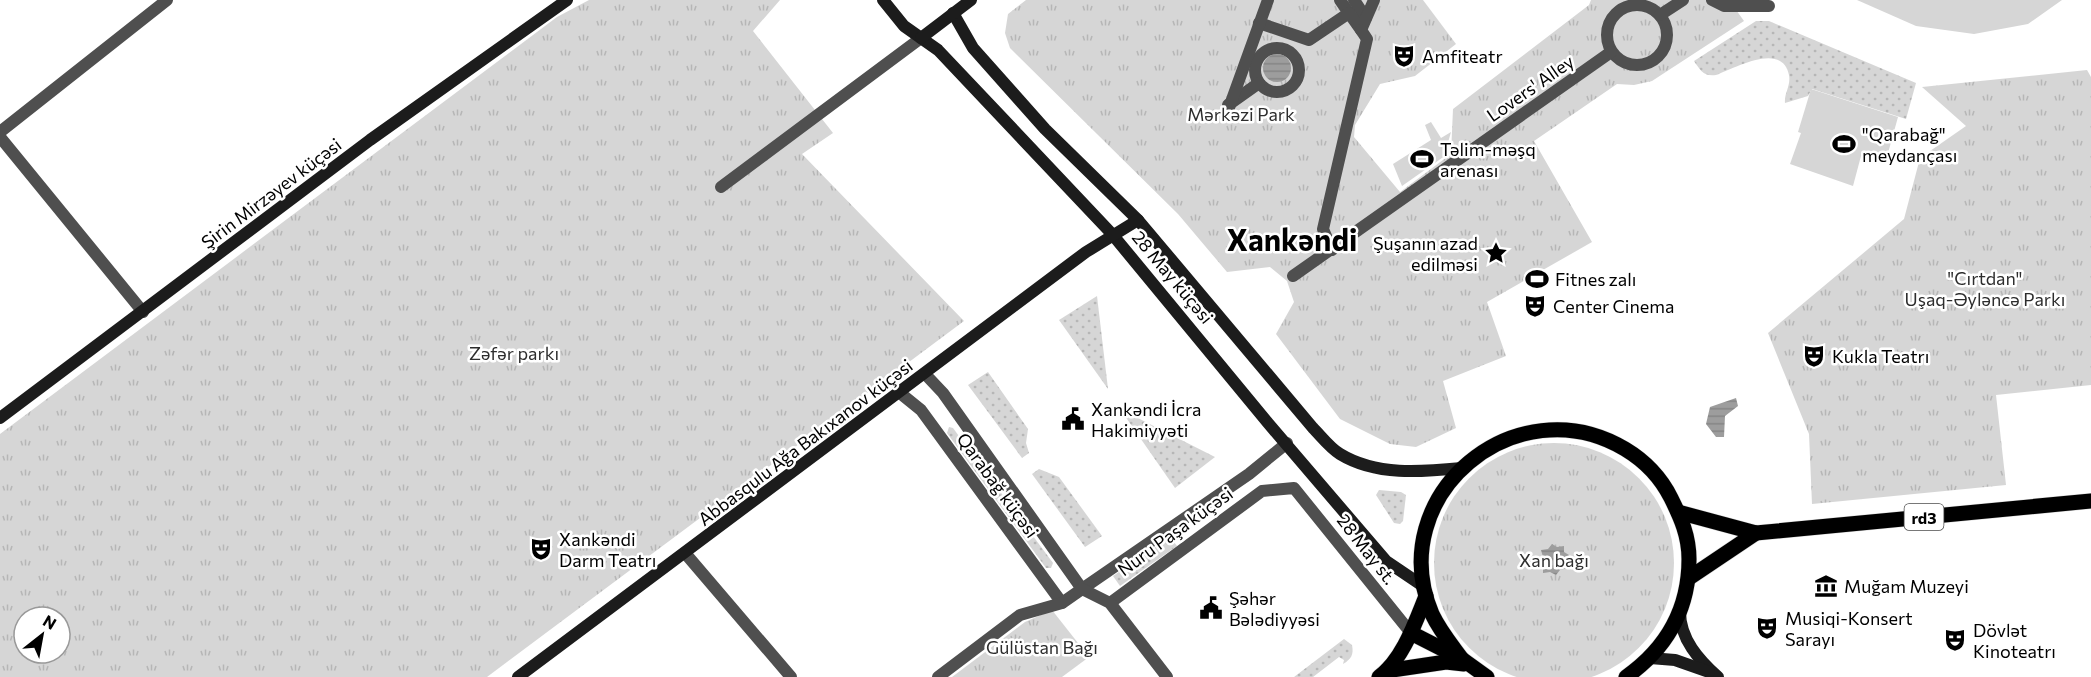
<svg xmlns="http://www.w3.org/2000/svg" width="2091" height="677" viewBox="0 0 2091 677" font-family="Commissioner,sans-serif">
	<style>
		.grass { fill: url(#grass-dots) }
		.park { fill: url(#park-tufts); fill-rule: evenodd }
		.garden { fill: #d6d6d6 }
		.water { fill: url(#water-rules) }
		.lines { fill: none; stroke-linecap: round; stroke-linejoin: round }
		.primary-casing { stroke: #dbdbdb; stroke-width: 16 }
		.street { stroke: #4f4f4f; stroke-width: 12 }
		.secondary { stroke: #1c1c1c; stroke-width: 12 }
		.primary { stroke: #000; stroke-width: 15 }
		.labels { text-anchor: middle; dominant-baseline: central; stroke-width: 5; stroke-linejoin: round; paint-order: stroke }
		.shield { fill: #fff; stroke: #4c4c4c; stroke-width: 1.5 }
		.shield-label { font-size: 16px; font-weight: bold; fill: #000 }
		.poi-label { font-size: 18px; fill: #000; stroke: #fff; text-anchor: start }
		.street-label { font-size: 18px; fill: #000; stroke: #fff }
		.park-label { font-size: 18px; fill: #2d2d2d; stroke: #fff }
		.town-label { font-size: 30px; font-weight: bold; fill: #000; stroke: #fff }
	</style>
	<defs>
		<pattern id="grass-dots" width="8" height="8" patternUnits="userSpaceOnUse" patternTransform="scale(1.5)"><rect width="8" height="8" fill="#d6d6d6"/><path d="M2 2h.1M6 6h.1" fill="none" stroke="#b6b6b6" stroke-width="1.8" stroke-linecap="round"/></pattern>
		<pattern id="park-tufts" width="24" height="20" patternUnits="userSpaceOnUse" patternTransform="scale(1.5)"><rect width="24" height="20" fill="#d6d6d6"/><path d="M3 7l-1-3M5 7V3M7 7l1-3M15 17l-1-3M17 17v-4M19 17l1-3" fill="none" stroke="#b6b6b6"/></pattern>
		<pattern id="water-rules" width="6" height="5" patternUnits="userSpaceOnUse" patternTransform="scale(1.5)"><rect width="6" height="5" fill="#9d9d9d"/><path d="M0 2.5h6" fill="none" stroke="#858585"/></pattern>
	</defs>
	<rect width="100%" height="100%" fill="#fff"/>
	<g class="grass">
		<path d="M1756,21H1769L1916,83L1906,119L1812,89L1808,96L1785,103C1784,93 1791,86 1789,75C1782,41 1735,68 1716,75C1704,77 1700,70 1694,61Z"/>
		<polygon points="1097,296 1108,389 1059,320"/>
		<polygon points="988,372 1028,429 1026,443 1029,453 1022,458 968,385"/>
		<polygon points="1120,409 1215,457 1175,488"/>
		<polygon points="949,427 953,428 1053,563 1051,568 1046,568 947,433"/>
		<polygon points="1039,469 1059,477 1102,536 1085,547 1032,474"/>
		<polygon points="1379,490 1401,492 1406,495 1403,521 1400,524 1394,523 1376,495"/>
		<polygon points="1170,537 1177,546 1120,586 1113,576"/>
		<path d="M1344,639L1352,645C1354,655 1351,659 1343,664L1344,660L1339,657L1313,677H1294Z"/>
	</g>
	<g class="park">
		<path d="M589,0H780L753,31L833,133L802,154L964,321L487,677H0V434L557,17ZM24,617H60V653H24Z"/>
		<polygon points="1026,0 1423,0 1456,44 1415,76 1380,84 1355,125 1354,137 1400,192 1451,154 1453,109 1589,5 1591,0 1729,0 1744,21 1652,81 1634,85 1617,84 1534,141 1592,242 1487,302 1506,356 1443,381 1456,428 1416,447 1390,444 1340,419 1276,334 1294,302 1287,281 1270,267 1227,272 1178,214 1010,48 1005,33 1008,14"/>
		<polygon points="2087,70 2091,77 2091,385 1996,395 2006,485 1812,504 1809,434 1768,333 1904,219 1920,158 1966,126 1922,87"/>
		<circle cx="1554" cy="563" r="120"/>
		<polygon points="1052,610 1089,657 1062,677 952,677 1025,622"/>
	</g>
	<g class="garden">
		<polygon points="1857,0 2062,0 2028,24 1974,34 1916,26"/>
		<polygon points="1811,89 1898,117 1885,164 1861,156 1853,186 1790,164 1801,133 1798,132"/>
		<polygon points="1431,122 1441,138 1451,132 1447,146 1449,153 1402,186 1393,164 1431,140 1425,125"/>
	</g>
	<g class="water">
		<circle cx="1277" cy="68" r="14"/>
		<polygon points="1736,398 1738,406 1725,416 1724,437 1716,437 1706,424 1710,407"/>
		<polygon points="1552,544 1557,547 1564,546 1564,552 1569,555 1566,561 1567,568 1560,570 1556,575 1550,572 1543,573 1543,566 1538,562 1543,557 1541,550 1548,549"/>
	</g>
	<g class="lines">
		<g class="primary-casing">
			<g id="primary">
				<polyline points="1678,512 1756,533 2091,501"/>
				<polyline points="1689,578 1756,533"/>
				<polyline points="1411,633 1462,659 1487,677"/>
				<path d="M1462,659C1451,644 1440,631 1432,614C1382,495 1516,384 1625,449C1645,461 1661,478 1671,498C1681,518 1689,536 1689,559C1689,609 1667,648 1626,677"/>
				<polyline points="1386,671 1446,662 1464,664"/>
				<path d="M1379,677C1403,659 1415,623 1426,596"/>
			</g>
		</g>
		<g class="street">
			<polyline points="1340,0 1349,13"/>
			<polyline points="1354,0 1366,18"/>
			<polyline points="1712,0 1724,6 1769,6"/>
			<circle cx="1637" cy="35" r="30"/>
			<polyline points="1660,15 1683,0"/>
			<polyline points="1259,23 1309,40 1349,13 1361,30 1374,0"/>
			<circle cx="1277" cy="70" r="22"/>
			<polyline points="1228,105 1259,83"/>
			<polyline points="1226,116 1268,0"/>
			<polyline points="0,132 167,0"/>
			<polyline points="0,137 143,312"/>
			<polyline points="721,187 921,38"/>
			<polyline points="1332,250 1323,229 1367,39 1361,30"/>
			<polyline points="1293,276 1611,52"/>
			<polyline points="926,375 943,393 1082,589 1249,474 1287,443"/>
			<polyline points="900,393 921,410 1062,603"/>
			<polyline points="685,553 791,677"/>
			<polyline points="1110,603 1262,491 1294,488 1411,633"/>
			<polyline points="938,677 1020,615 1062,603 1082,589 1110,603 1167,677"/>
		</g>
		<g class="secondary">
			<polyline points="883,0 904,26 938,50 1112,234 1268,423 1386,561 1423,586"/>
			<path d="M953,13L973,48L1045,129L1138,220L1313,428C1321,436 1330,448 1340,454C1376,476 1421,472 1462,468"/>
			<polyline points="921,38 971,0"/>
			<polyline points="0,418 370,140 567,0"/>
			<path d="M1680,612C1680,639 1699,660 1718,677"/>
			<polyline points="1650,658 1675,660 1709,672"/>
			<polyline points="518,677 1086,252 1138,220"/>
		</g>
		<use href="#primary" class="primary"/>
	</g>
	<defs>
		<g id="theatre-bare" transform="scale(1.8)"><path d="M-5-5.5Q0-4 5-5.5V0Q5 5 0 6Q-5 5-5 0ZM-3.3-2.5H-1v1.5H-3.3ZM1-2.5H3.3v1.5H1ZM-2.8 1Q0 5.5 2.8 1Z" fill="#000" stroke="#fff" stroke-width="2.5" paint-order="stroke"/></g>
		<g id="stadium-bare" transform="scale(1.8)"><path d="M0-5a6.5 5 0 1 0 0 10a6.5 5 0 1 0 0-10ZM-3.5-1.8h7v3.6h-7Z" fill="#000" stroke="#fff" stroke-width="2.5" paint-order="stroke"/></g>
		<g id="sight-bare" transform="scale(1.8)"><path d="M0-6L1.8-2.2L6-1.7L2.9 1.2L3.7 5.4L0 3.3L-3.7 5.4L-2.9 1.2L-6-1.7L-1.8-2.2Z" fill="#000" stroke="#fff" stroke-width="2.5" paint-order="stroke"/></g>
		<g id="civic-bare" transform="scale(1.8)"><path d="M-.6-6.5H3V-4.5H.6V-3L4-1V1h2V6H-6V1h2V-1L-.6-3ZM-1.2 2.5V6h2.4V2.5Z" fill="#000" stroke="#fff" stroke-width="2.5" paint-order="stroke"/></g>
		<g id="museum-bare" transform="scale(1.8)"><path d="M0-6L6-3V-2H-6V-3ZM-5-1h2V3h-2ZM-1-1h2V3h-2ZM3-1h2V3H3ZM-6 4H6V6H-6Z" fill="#000" stroke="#fff" stroke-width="2.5" paint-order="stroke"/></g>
	</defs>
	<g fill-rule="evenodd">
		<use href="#theatre-bare" x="1404" y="56"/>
		<use href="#stadium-bare" x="1844" y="144"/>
		<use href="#stadium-bare" x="1422" y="159"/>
		<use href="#sight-bare" x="1496" y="253"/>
		<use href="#stadium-bare" x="1537" y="279"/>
		<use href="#theatre-bare" x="1535" y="306"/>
		<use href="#theatre-bare" x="1814" y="356"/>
		<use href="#civic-bare" x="1073" y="419"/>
		<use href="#theatre-bare" x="541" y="549"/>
		<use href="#museum-bare" x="1826" y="586"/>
		<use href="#civic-bare" x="1211" y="608"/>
		<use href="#theatre-bare" x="1767" y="628"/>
		<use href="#theatre-bare" x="1955" y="640"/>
	</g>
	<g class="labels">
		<rect class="shield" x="1904.5" y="504" width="39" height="26" rx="4.5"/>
		<g class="shield-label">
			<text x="1924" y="517">rd3</text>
		</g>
		<g class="poi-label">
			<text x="1422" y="56">Amfiteatr</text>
			<text x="1862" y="134">"Qarabağ"<tspan x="1862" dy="21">meydançası</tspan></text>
			<text x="1440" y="149">Təlim-məşq<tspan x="1440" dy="21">arenası</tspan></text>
			<text x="1478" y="243" text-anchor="end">Şuşanın azad<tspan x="1478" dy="21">edilməsi</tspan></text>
			<text x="1555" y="279">Fitnes zalı</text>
			<text x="1553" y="306">Center Cinema</text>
			<text x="1832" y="356">Kukla Teatrı</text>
			<text x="1091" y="409">Xankəndi İcra<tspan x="1091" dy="21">Hakimiyyəti</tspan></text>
			<text x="559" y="539">Xankəndi<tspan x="559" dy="21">Darm Teatrı</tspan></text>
			<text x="1844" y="586">Muğam Muzeyi</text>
			<text x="1229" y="598">Şəhər<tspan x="1229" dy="21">Bələdiyyəsi</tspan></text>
			<text x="1785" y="618">Musiqi-Konsert<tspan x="1785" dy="21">Sarayı</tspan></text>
			<text x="1973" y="630">Dövlət<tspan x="1973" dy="21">Kinoteatrı</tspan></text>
		</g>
		<g class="street-label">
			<text transform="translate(1530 88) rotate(-35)">Lovers' Alley</text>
			<text transform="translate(271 193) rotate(-37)">Şirin Mirzəyev küçəsi</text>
			<text transform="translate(1173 277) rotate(50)">28 May küçəsi</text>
			<text transform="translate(805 442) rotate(-37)">Abbasqulu Ağa Bakıxanov küçəsi</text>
			<text transform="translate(998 485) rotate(54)">Qarabağ küçəsi</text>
			<text transform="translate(1175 531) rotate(-36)">Nuru Paşa küçəsi</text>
			<text transform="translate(1367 549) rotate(52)">28 May st.</text>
		</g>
		<g class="park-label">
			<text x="1241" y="114">Mərkəzi Park</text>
			<text x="1985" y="278">"Cırtdan"<tspan x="1985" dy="21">Uşaq-Əyləncə Parkı</tspan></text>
			<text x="514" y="353">Zəfər parkı</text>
			<text x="1554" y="560">Xan bağı</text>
			<text x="1042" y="647">Gülüstan Bağı</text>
		</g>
		<g class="town-label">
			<text x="1292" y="238">Xankəndi</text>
		</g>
	</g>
	<g transform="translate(42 635) rotate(31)"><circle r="28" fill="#ffffff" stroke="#999999" stroke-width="1.5"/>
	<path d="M0-4.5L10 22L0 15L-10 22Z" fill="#000000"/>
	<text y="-9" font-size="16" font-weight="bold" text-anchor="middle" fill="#000000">N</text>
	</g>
</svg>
